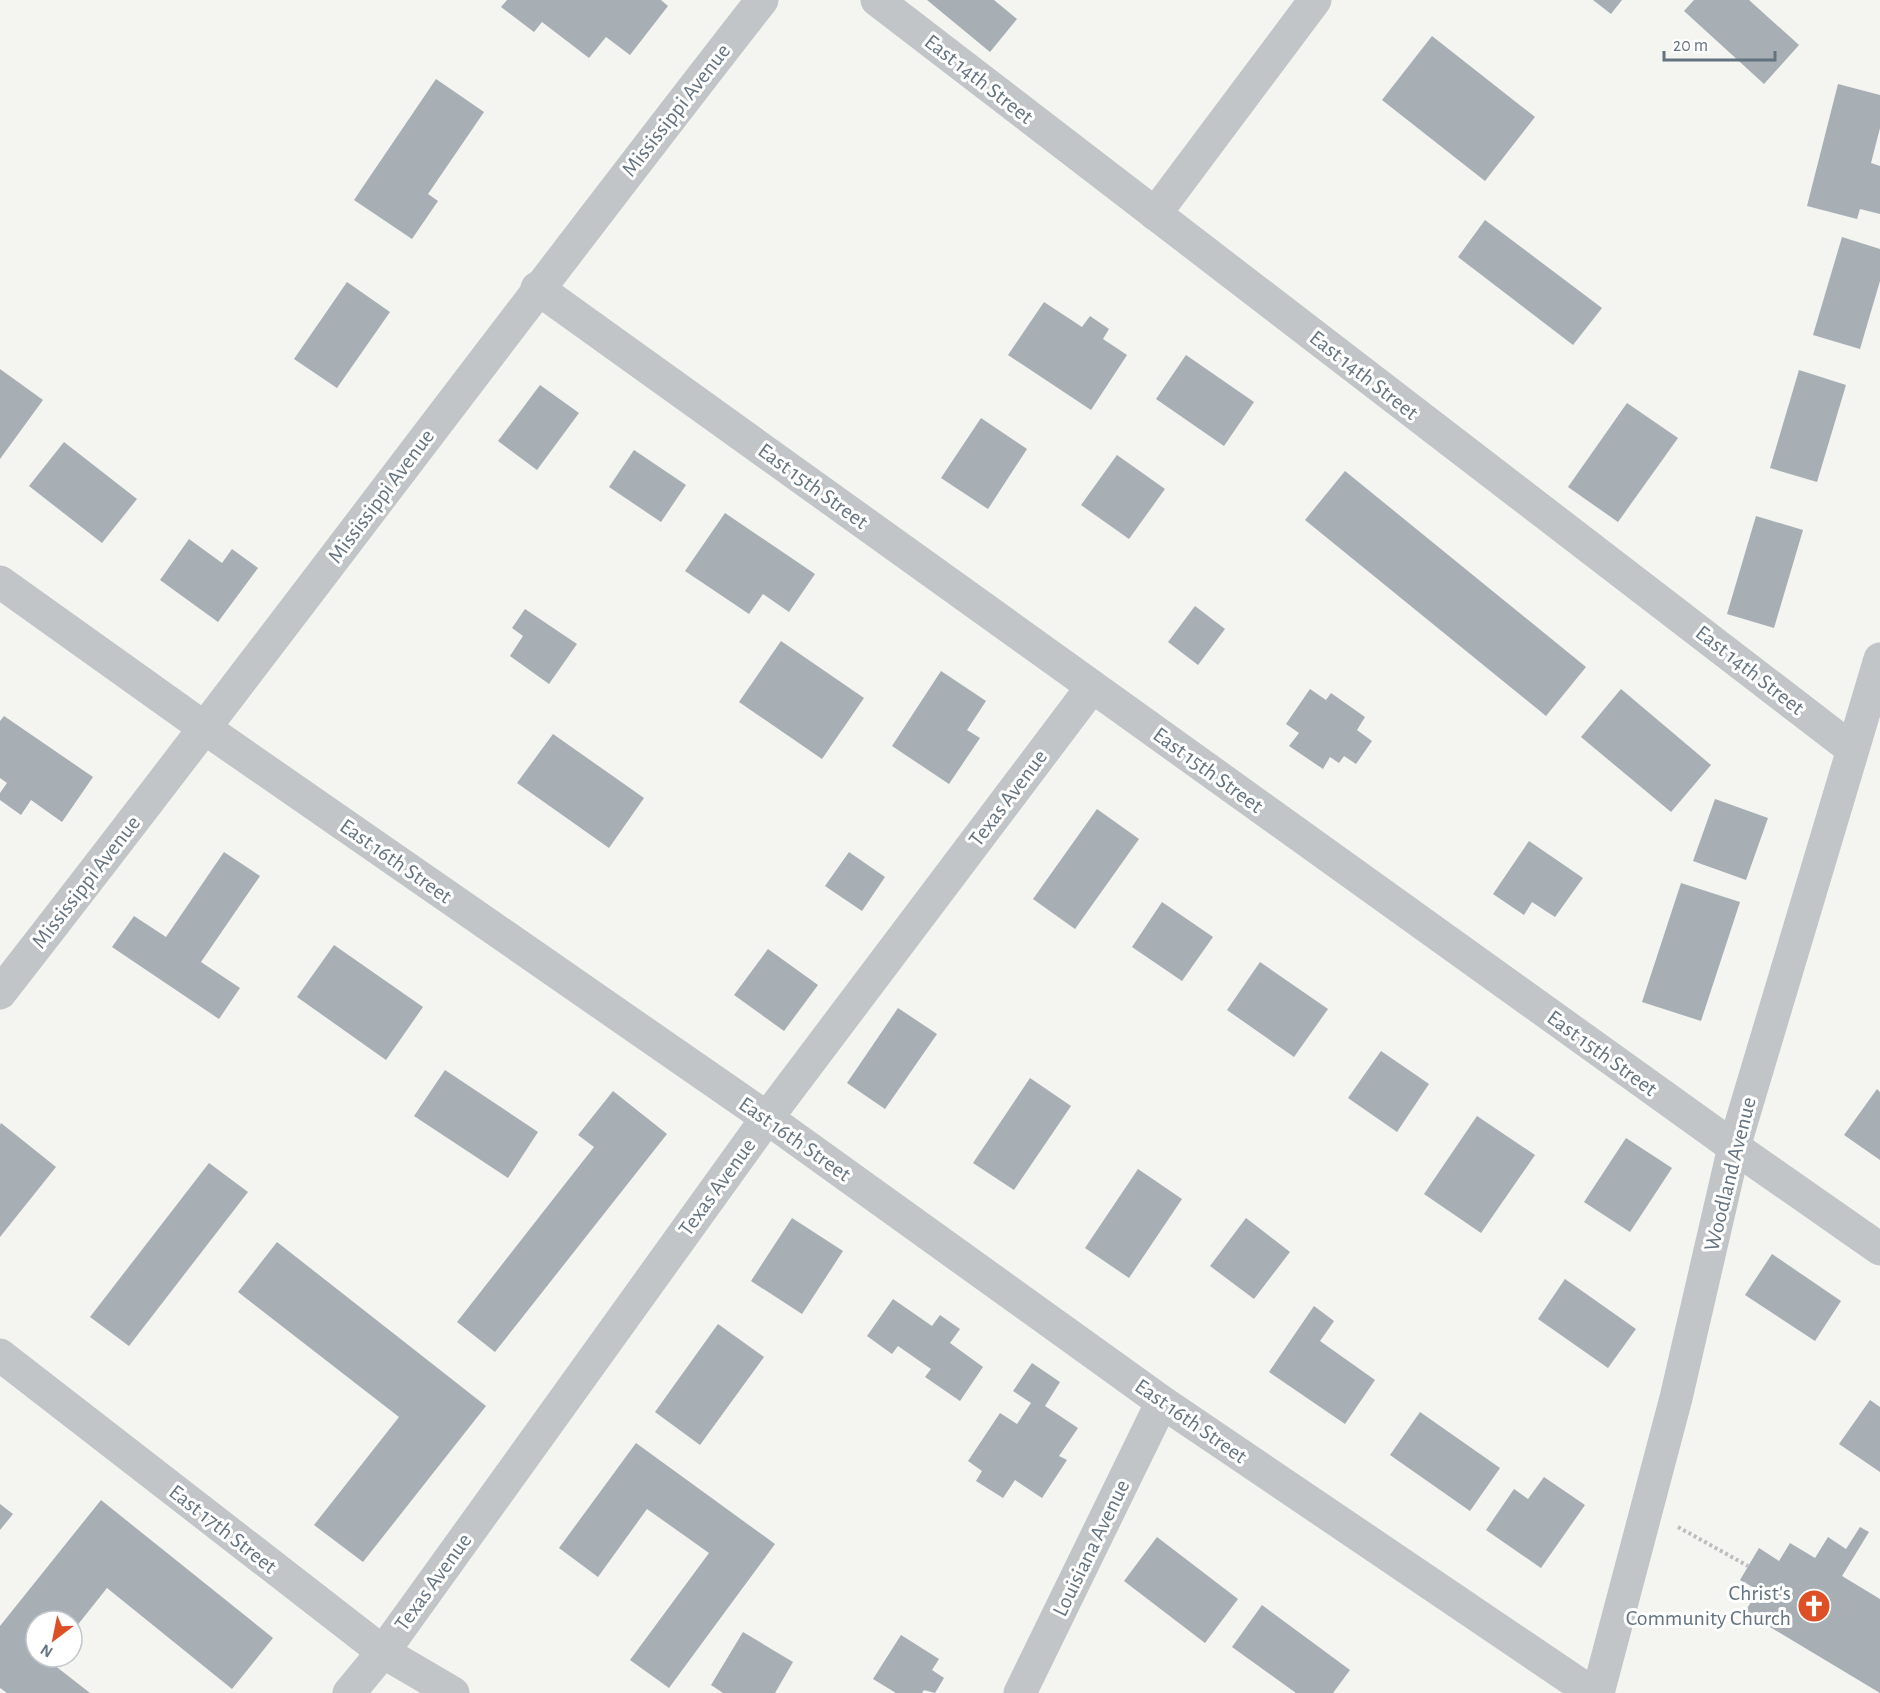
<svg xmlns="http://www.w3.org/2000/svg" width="1880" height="1693" viewBox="0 0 1880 1693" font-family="'Alegreya Sans',sans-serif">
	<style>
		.building { fill: #a7afb4 }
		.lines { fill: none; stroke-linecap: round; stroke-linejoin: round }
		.path { stroke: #bbbdbf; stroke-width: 4; stroke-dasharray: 3 3; stroke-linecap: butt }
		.minor { stroke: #c1c5c8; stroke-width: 33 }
		.labels { text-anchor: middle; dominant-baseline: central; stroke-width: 6; stroke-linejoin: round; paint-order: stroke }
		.street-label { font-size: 22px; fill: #637380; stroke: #fff }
		.poi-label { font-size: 22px; fill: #637380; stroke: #fff; text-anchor: end }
	</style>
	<rect width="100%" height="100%" fill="#f4f4f0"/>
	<g class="building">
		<polygon points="507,0 661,0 668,6 630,55 606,37 589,58 542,22 534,32 501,7"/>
		<polygon points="927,0 994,0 1017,19 990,52"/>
		<polygon points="1593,0 1622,0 1611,14"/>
		<polygon points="1694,0 1749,0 1799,45 1764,84 1684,11"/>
		<polygon points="1432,36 1535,117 1485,181 1382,100"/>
		<polygon points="436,79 484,112 428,194 438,201 412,239 354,200"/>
		<polygon points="1838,84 1880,95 1880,128 1871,163 1880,166 1880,214 1860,209 1857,219 1807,206"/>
		<polygon points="1485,220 1602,308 1573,345 1458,257"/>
		<polygon points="1842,237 1880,249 1880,281 1860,349 1813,335"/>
		<polygon points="347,282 390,312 337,388 294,359"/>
		<polygon points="1044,302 1082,327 1090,316 1109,329 1103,339 1127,355 1091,410 1008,355"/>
		<polygon points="1186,355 1254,402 1224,446 1156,399"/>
		<polygon points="0,369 43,400 0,459"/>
		<polygon points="1799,370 1846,385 1817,482 1770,468"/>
		<polygon points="540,385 579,413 537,470 498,441"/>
		<polygon points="1627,403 1678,438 1618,522 1568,487"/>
		<polygon points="981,418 1027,449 988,509 941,478"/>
		<polygon points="64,442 137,499 102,543 29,486"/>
		<polygon points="634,450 686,485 661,522 609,487"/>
		<polygon points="1117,455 1165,489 1129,539 1081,505"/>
		<polygon points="1345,471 1586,667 1546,716 1305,520"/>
		<polygon points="725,513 815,574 789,612 763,594 749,614 685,571"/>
		<polygon points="1756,516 1803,530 1774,628 1727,614"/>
		<polygon points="189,539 222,563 232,549 258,568 218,622 160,580"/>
		<polygon points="1195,606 1225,629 1198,665 1168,642"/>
		<polygon points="525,609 577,644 549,684 510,656 523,636 512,628"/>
		<polygon points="781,641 864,698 822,759 739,702"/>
		<polygon points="941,671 986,701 967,730 980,738 949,784 892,746"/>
		<polygon points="1310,689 1326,700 1331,693 1365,717 1357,730 1372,741 1356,764 1344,756 1339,763 1330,757 1323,769 1289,746 1299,733 1286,724"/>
		<polygon points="1621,689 1711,765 1671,812 1581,737"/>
		<polygon points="4,716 93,777 62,822 31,800 21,815 0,800 0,793 7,783 0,778 0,721"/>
		<polygon points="553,734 644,798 609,848 517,783"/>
		<polygon points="1715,799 1768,818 1746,880 1693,861"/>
		<polygon points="1097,809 1139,839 1075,929 1033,899"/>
		<polygon points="1529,841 1583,878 1555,917 1532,902 1524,915 1493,894"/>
		<polygon points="224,852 260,876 201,962 240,988 219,1019 112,947 134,916 166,937"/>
		<polygon points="849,852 885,877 862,911 825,886"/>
		<polygon points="1681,883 1740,902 1701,1021 1642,1002"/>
		<polygon points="1162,902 1213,937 1182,981 1132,947"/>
		<polygon points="334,945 423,1007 386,1060 297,997"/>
		<polygon points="768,949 818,985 784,1031 734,995"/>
		<polygon points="1260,962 1328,1009 1294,1057 1227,1010"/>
		<polygon points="898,1008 937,1034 885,1109 847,1083"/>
		<polygon points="1381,1051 1429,1084 1397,1132 1348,1098"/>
		<polygon points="445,1070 538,1132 508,1178 414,1116"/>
		<polygon points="1030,1078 1071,1106 1014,1190 973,1163"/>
		<polygon points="1877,1089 1880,1092 1880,1160 1844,1135"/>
		<polygon points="613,1091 667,1134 495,1352 457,1322 594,1147 578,1135"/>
		<polygon points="1477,1116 1535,1155 1481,1233 1424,1194"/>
		<polygon points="1,1123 56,1167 0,1237 0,1125"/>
		<polygon points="1626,1138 1672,1168 1630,1232 1584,1202"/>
		<polygon points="209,1163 248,1192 129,1346 90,1317"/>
		<polygon points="1138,1169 1182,1199 1129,1278 1085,1248"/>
		<polygon points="792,1218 843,1251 802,1314 751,1281"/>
		<polygon points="1246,1218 1290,1252 1254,1299 1210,1266"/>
		<polygon points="277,1242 486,1406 363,1562 314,1525 399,1417 238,1292"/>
		<polygon points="1772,1254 1841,1301 1815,1341 1745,1295"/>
		<polygon points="1565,1279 1636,1329 1608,1368 1538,1319"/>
		<polygon points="893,1299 932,1326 940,1315 960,1329 950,1343 983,1367 960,1401 925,1377 931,1369 898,1346 892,1354 867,1336"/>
		<polygon points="1314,1306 1334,1321 1320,1341 1375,1380 1345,1424 1269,1372"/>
		<polygon points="718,1324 764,1357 700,1445 655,1412"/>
		<polygon points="1032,1363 1060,1382 1045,1406 1078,1428 1059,1456 1067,1460 1042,1498 1015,1480 1003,1498 976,1481 982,1471 968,1461 1000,1413 1017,1424 1031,1403 1013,1391"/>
		<polygon points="1870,1400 1880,1407 1880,1472 1839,1444"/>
		<polygon points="1420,1412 1500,1468 1470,1511 1390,1455"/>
		<polygon points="636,1443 775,1544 669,1688 630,1660 709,1553 647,1509 598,1577 559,1548"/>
		<polygon points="1544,1477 1585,1505 1541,1568 1486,1530 1514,1489 1528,1499"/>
		<polygon points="101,1500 273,1638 232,1689 107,1588 72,1632 72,1621 36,1621 36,1657 52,1657 49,1661 90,1693 7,1693 0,1688 0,1626"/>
		<polygon points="0,1504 13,1514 0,1530"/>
		<polygon points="1860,1527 1869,1532 1842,1576 1880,1599 1880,1693 1745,1612 1758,1590 1740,1580 1759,1548 1779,1561 1790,1543 1815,1558 1828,1537 1846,1549"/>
		<polygon points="1157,1537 1238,1599 1205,1643 1124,1581"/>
		<polygon points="1262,1605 1350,1670 1333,1693 1296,1693 1232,1647"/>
		<polygon points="743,1632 793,1662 775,1693 723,1693 711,1685"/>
		<polygon points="901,1635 939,1659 932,1670 944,1678 935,1693 924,1690 922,1693 896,1693 873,1679"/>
	</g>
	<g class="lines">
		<polyline class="path" points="1678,1527 1748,1566"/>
		<g class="minor">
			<polyline points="877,0 1852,749"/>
			<polyline points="1155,214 1315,0"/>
			<polyline points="537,288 1734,1147 1880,1249"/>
			<polyline points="0,582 206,729 767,1118 1162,1402 1592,1693"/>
			<path d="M0,993C257,664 505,329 762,0"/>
			<polyline points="0,1355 383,1652 453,1693"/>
			<polyline points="349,1693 383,1652 767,1118 1092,687"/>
			<polyline points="1020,1693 1162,1402"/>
			<polyline points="1598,1693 1676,1398 1734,1147 1880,659"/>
		</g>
	</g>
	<defs>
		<g id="church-disc" transform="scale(1.725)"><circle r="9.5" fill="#dd5026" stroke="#fff"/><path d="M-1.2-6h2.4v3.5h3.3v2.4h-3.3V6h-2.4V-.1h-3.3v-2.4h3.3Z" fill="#fff"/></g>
	</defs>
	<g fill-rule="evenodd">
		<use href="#church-disc" x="1814" y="1606"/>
	</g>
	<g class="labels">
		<g class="street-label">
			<text transform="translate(979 79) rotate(38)">East 14th Street</text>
			<text transform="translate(676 110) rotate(-52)">Mississippi Avenue</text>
			<text transform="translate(1364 375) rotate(38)">East 14th Street</text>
			<text transform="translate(813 486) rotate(36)">East 15th Street</text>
			<text transform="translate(381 496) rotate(-53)">Mississippi Avenue</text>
			<text transform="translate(1750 670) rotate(38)">East 14th Street</text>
			<text transform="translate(1208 770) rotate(36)">East 15th Street</text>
			<text transform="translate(1008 798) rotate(-53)">Texas Avenue</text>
			<text transform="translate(396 861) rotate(35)">East 16th Street</text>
			<text transform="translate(86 882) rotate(-52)">Mississippi Avenue</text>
			<text transform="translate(1602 1053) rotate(36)">East 15th Street</text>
			<text transform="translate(795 1139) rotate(35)">East 16th Street</text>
			<text transform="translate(1730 1174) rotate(-76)">Woodland Avenue</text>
			<text transform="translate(717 1187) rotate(-54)">Texas Avenue</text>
			<text transform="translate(1191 1421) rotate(35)">East 16th Street</text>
			<text transform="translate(223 1529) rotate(38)">East 17th Street</text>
			<text transform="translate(1091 1548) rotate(-64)">Louisiana Avenue</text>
			<text transform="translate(433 1582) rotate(-54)">Texas Avenue</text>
		</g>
		<g class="poi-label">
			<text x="1791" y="1593">Christ's<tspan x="1791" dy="25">Community Church</tspan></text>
		</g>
	</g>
	<g transform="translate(54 1639) rotate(212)"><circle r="28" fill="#ffffff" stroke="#c1c7cc" stroke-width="1.5"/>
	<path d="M0-4.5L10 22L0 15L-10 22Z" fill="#dd5026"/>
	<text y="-9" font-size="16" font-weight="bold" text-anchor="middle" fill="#637380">N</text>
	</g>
	<path d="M1664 51v9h111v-9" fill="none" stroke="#637380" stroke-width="3"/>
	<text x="1673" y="51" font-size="18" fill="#637380" stroke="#ffffff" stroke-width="4.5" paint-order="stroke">20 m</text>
</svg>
